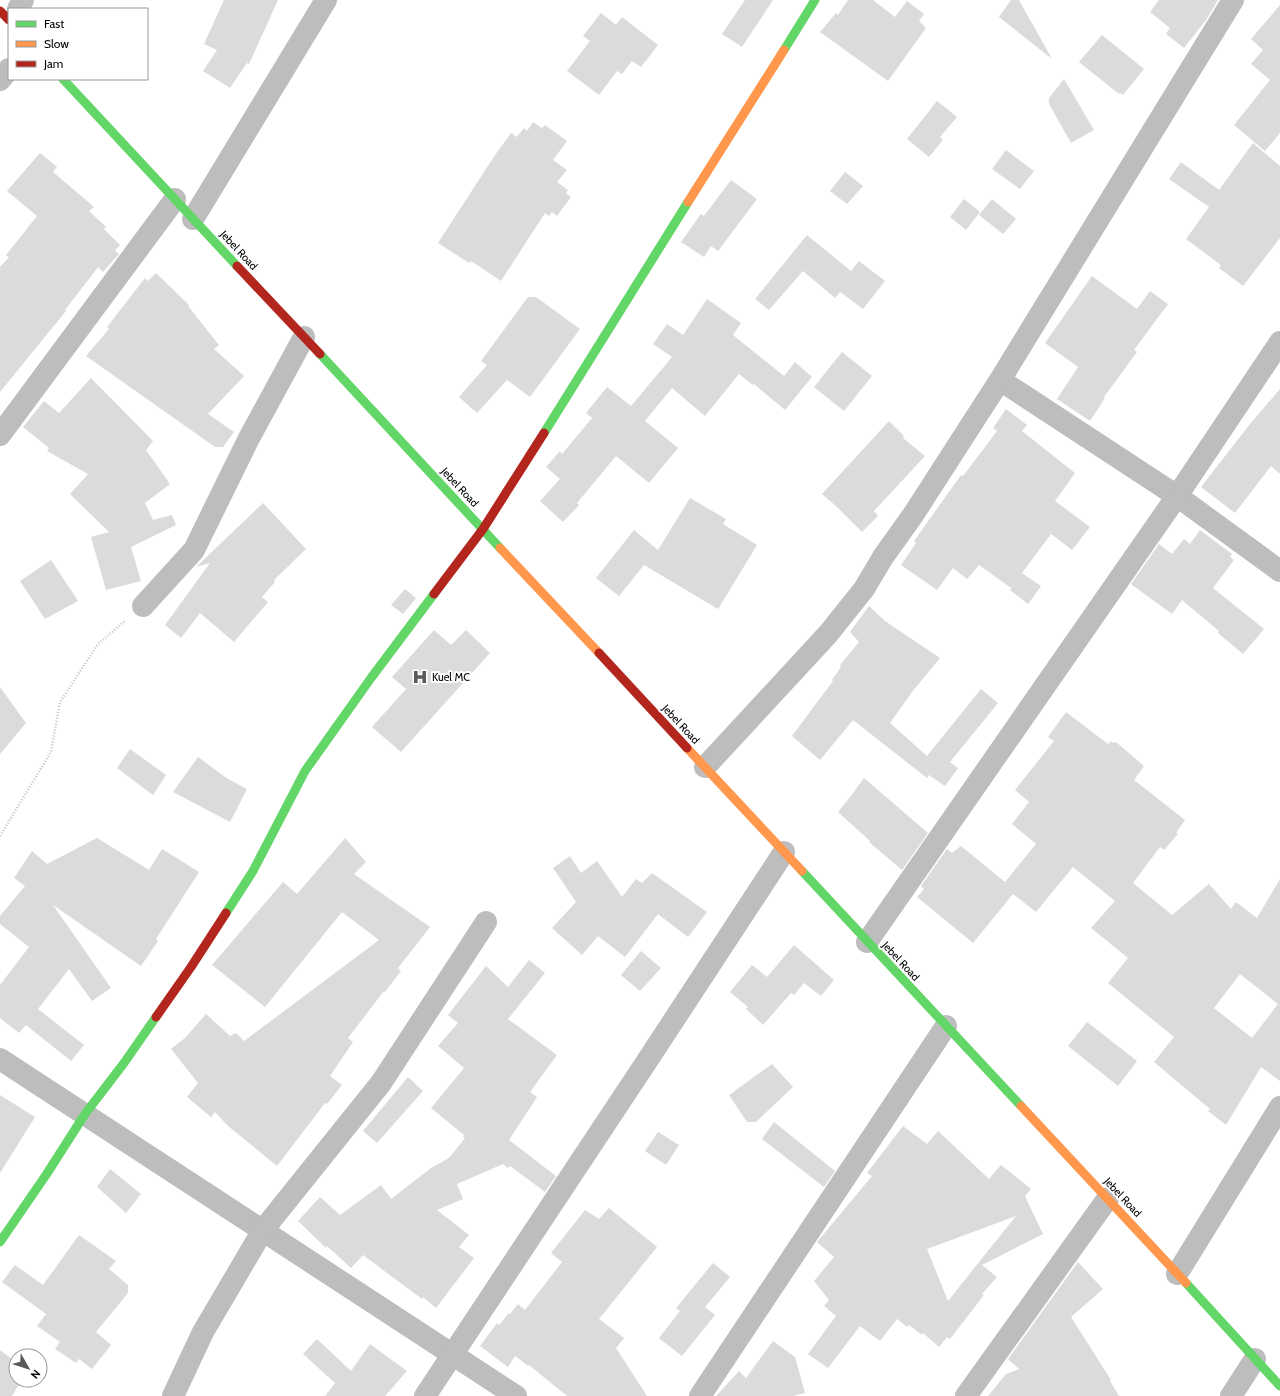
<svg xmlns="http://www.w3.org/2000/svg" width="1280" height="1396" viewBox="0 0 1280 1396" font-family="Cabin,sans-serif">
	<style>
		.building { fill: #dbdbdb; fill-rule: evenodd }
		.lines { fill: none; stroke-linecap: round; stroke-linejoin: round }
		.path { stroke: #c2c2c2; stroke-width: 2.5; stroke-dasharray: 1 2; stroke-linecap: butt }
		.street { stroke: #bdbdbd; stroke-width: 22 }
		.fast { stroke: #63d668; stroke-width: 9 }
		.slow { stroke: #ff974d; stroke-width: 9 }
		.jam { stroke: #b3261e; stroke-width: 9 }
		.labels { text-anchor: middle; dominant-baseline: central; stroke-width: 4; stroke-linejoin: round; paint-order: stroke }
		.street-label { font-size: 11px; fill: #000; stroke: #fff }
		.poi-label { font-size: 11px; fill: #000; stroke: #fff; text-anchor: start }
	</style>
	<rect width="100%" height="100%" fill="#fff"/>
	<g class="building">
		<polygon points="224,0 278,0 249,64 247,63 230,88 203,71 217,50 204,44"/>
		<polygon points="745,0 773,0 742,47 722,34"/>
		<polygon points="848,0 873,0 895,17 907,1 924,14 919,21 926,28 888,81 820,32 836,13 838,15"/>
		<polygon points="1011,0 1019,0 1052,59 999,17"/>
		<polygon points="1159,0 1218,0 1206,20 1184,48 1166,34 1170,28 1150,12"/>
		<polygon points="1280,5 1280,133 1265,151 1234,125 1270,80 1251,64 1263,50 1251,39"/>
		<polygon points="601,13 616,25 622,17 658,45 641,67 632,61 622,74 617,71 599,95 567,71 590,41 583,36"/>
		<polygon points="1102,35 1144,69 1123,95 1120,93 1119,94 1079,62"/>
		<polygon points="1064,79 1094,130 1071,143 1049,104 1049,98"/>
		<polygon points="937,101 957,117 940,137 943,140 929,157 907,139"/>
		<polygon points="533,122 542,128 545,125 567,141 553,160 567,170 557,182 568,190 566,193 571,197 557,216 552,212 549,216 545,213 501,281 471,261 469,263 438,243 495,155 511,133 517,137 524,128 527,131"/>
		<polygon points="1253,143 1280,166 1280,238 1243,286 1219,268 1221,265 1186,239 1209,207 1169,179 1181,162 1219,190"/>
		<polygon points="1006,150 1034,171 1020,189 992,169"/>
		<polygon points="40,153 57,167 53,172 94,207 89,211 106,227 104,229 120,245 115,250 119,254 103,272 98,267 65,310 66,311 0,392 0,267 9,257 6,255 37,216 7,191"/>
		<polygon points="845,172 863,186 847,204 830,191"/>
		<polygon points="731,180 757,199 718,251 711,246 704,257 681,242 701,214 704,216"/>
		<polygon points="964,199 980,212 966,230 950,217"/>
		<polygon points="992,199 1016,219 1003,234 979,215"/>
		<polygon points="807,235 851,271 859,261 885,281 863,309 840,292 835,298 803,271 769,310 755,299"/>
		<polygon points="156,273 189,305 188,306 219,345 214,349 244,376 208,414 234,432 223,447 215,447 86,356 109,329 107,327 145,278 148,281"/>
		<polygon points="1092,276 1137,309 1150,291 1168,304 1134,350 1137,352 1104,397 1105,398 1090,421 1057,399 1078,367 1045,343"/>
		<polygon points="528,297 536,297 580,329 530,397 507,380 477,413 459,397 487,365 481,361"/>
		<polygon points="707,299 741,323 733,335 784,376 795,362 812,377 785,410 754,384 753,385 739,374 705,416 672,388 645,421 678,448 649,483 616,456 577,503 579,505 563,522 540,501 560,479 546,467 560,451 562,454 592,418 586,413 607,387 631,406 672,357 653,344 667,324 683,335"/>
		<polygon points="842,352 872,376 844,411 814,387"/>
		<polygon points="91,378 153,441 146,450 170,484 145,503 153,520 172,515 176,525 131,547 141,581 106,590 91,537 109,532 70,494 88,474 47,451 49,448 23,427 44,401 59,413"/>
		<polygon points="1280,389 1280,474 1271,466 1235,513 1201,487 1250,424"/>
		<polygon points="1006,409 1027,425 1022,431 1075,473 1055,501 1090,527 1072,550 1051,534 1022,573 1041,586 1028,604 1010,590 1017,580 1011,588 979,565 967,579 953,568 937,590 901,565 916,543 914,541 961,475 963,476 997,431 993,428"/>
		<polygon points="889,421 904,436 903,438 925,456 874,511 878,516 862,532 836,506 822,494"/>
		<polygon points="690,498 726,519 723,524 757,545 718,609 644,565 619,596 596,578 634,530 658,550"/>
		<polygon points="263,503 306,549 274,580 275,582 262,597 268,602 234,642 200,613 181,638 165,625 210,563 196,567"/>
		<polygon points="1200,530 1232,554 1230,557 1234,560 1213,588 1264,629 1243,654 1218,633 1219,631 1182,600 1172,614 1131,584 1159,544 1172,554 1184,539 1190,544"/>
		<polygon points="51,560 78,601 45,619 20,581"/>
		<polygon points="405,589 416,598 403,614 391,605"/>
		<polygon points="869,606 885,621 940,658 912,692 890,723 927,756 981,689 998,703 950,762 958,768 945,786 929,775 927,778 853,720 820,760 792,736 833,681 832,680 841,667 840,665 859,642 850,632"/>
		<polygon points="434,630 451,645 466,630 490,653 401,752 372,727 406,689 392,677"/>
		<polygon points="0,687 26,723 0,754"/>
		<path d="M1066,712L1108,744L1111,741L1114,743L1116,742L1144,766L1134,780L1185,820L1176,833L1178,834L1164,850L1160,847L1133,883L1172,915L1209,884L1231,909L1236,902L1257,918L1280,879V1081L1261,1067L1226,1125L1208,1111L1210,1109L1154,1062L1174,1037L1108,983L1128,958L1091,928L1115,901L1073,867L1036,912L1013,894L973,943L917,897L924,889L921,886L947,849L952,853L961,846L1005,882L1036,844L1012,824L1029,802L1015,790L1054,741L1048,737ZM1240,974L1278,1004L1252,1038L1214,1008Z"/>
		<polygon points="130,749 166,775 153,795 117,768"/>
		<polygon points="198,757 228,779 247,789 230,822 173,792"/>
		<polygon points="864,778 928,833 902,870 869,842 870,841 838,812 851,796"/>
		<polygon points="97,838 149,870 162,849 199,872 156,939 158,941 141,966 53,905 111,988 92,1001 69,969 38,1009 84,1045 71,1061 26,1025 19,1033 0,1018 0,985 29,947 0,924 0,916 25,886 14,878 32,851 47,864"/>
		<polygon points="345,838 366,862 354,874 430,927 398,968 401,971 385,992 384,991 348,1038 353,1042 330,1076 342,1085 327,1104 325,1103 277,1166 228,1126 215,1112 211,1117 187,1097 198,1083 171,1049 185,1038 206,1014 230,1036 236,1033 244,1041 379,940 342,912 265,1007 212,965 283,882 297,894"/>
		<polygon points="570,856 581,873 597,861 622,897 636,879 642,883 652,873 707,912 688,937 658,914 625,957 598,936 582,955 552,928 576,902 553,868"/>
		<polygon points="794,945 834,980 821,996 804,983 794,995 791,993 763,1025 746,1009 748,1007 730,992 752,965 767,977"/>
		<polygon points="641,951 661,968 640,991 621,975"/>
		<polygon points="529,960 545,973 508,1019 557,1055 530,1092 537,1097 509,1140 556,1176 545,1192 510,1166 508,1168 503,1164 457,1184 463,1199 437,1210 469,1235 459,1247 474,1258 436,1308 423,1297 422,1299 363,1255 351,1268 327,1246 326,1248 298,1221 320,1197 340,1215 381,1185 391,1199 431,1168 449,1158 465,1138 463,1137 464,1135 431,1108 464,1068 438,1046 458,1023 448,1015 486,966 508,987"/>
		<polygon points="1087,1022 1137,1061 1118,1086 1068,1046"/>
		<polygon points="772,1064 793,1087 756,1122 747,1122 729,1095"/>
		<polygon points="408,1077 423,1091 377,1143 363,1131"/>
		<polygon points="0,1095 35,1117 0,1173"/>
		<polygon points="774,1122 835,1171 824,1187 762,1139"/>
		<path d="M903,1126L927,1144L938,1131L989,1179L1001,1165L1031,1189L1025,1196L1043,1234L982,1265L997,1277L982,1294L984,1295L950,1339L947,1337L939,1347L923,1333L922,1335L909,1325L907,1327L897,1319L880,1341L860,1326L828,1368L808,1354L836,1316L824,1306L829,1300L814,1281L834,1257L817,1242L872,1176L867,1173ZM1016,1216L979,1262L948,1301L927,1249Z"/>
		<polygon points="658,1132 679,1145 666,1165 645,1151"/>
		<polygon points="110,1169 141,1194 126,1213 97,1187"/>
		<polygon points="609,1208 657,1247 599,1319 624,1338 616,1348 647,1396 567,1396 529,1365 528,1366 515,1356 508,1367 480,1346 497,1323 499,1325 509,1313 510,1314 518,1304 525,1310 562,1262 551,1253 585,1210 599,1219"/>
		<polygon points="79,1235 116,1261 109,1269 128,1285 128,1293 96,1332 111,1345 92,1369 79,1359 76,1363 55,1349 60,1342 37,1326 46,1314 2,1282 15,1265 43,1285"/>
		<polygon points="1078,1262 1103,1289 1071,1317 1111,1380 1110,1381 1119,1396 988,1396 1006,1374 1019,1369 1008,1359"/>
		<polygon points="713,1263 730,1277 705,1307 715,1315 682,1356 659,1338 680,1311 676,1308"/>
		<polygon points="317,1339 351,1371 370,1344 407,1371 385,1396 325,1396 335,1383 303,1354"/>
		<polygon points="773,1341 795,1357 805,1393 793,1396 716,1396 739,1371 746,1378"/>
		<polygon points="0,1350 16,1362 16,1380 22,1380 12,1396 0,1396"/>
	</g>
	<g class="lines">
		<polyline class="path" points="0,836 51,752 60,702 98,644 125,621"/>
		<g class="street">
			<polyline points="18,9 23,0"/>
			<polyline points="0,80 9,69"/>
			<polyline points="193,219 326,0"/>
			<polyline points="1000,380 1177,496 1280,571"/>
			<polyline points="0,435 175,199"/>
			<polyline points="143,606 194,550 248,440 304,337"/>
			<polyline points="705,767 828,634 864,589 883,557 913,515 1000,380 1233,0"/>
			<polyline points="867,942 1177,496 1280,342"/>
			<polyline points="0,1059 516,1396"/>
			<polyline points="1177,1274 1280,1107"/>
			<polyline points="173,1396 203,1332 263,1230 381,1083 486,922"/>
			<polyline points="425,1396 647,1061 784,852"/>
			<polyline points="700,1396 946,1026"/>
			<polyline points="966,1396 1108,1198"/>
			<polyline points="1231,1396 1255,1359"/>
		</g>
		<g class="fast">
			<polyline points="784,50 815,0"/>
			<polyline points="63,79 237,266"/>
			<polyline points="320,354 500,548"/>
			<polyline points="544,433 688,202"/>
			<polyline points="802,871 1021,1106"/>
			<polyline points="226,913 253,871 305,771 371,678 434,594"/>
			<polyline points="0,1242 46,1175 85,1114 124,1063 156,1017"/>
			<polyline points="1186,1283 1280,1386"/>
		</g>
		<g class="slow">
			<polyline points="688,202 784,50"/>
			<polyline points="500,548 599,653"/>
			<polyline points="687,748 802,871"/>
			<polyline points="1021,1106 1186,1283"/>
		</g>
		<g class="jam">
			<polyline points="0,11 9,20"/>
			<polyline points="237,266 320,354"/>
			<polyline points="434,594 483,529 544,433"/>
			<polyline points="599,653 687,748"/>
			<polyline points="156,1017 191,967 226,913"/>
		</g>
	</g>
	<defs>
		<g id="hospital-bare" transform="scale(1.2)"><path d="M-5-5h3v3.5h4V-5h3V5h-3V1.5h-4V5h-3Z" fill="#595959" stroke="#fff" stroke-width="2.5" paint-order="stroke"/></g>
	</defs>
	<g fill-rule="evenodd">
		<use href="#hospital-bare" x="420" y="677"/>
	</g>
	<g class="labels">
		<g class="street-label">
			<text transform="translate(239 250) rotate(47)">Jebel Road</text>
			<text transform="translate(460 487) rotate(47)">Jebel Road</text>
			<text transform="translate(681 724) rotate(47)">Jebel Road</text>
			<text transform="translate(901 961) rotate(47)">Jebel Road</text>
			<text transform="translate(1123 1197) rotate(47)">Jebel Road</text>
		</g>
		<g class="poi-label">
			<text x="432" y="677">Kuel MC</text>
		</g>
	</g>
	<rect x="8" y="8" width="140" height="72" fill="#ffffff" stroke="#999999"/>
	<rect x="16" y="21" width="20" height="6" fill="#63d668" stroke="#999999"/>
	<text x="44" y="28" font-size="12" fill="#000000">Fast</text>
	<rect x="16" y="41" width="20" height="6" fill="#ff974d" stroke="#999999"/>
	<text x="44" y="48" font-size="12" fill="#000000">Slow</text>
	<rect x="16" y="61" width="20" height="6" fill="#b3261e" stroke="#999999"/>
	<text x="44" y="68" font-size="12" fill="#000000">Jam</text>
	<g transform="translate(28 1368) rotate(129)"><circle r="19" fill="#ffffff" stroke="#999999"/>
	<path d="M0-3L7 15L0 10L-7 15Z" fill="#595959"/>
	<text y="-6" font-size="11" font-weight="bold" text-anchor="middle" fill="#000000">N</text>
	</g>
</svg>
